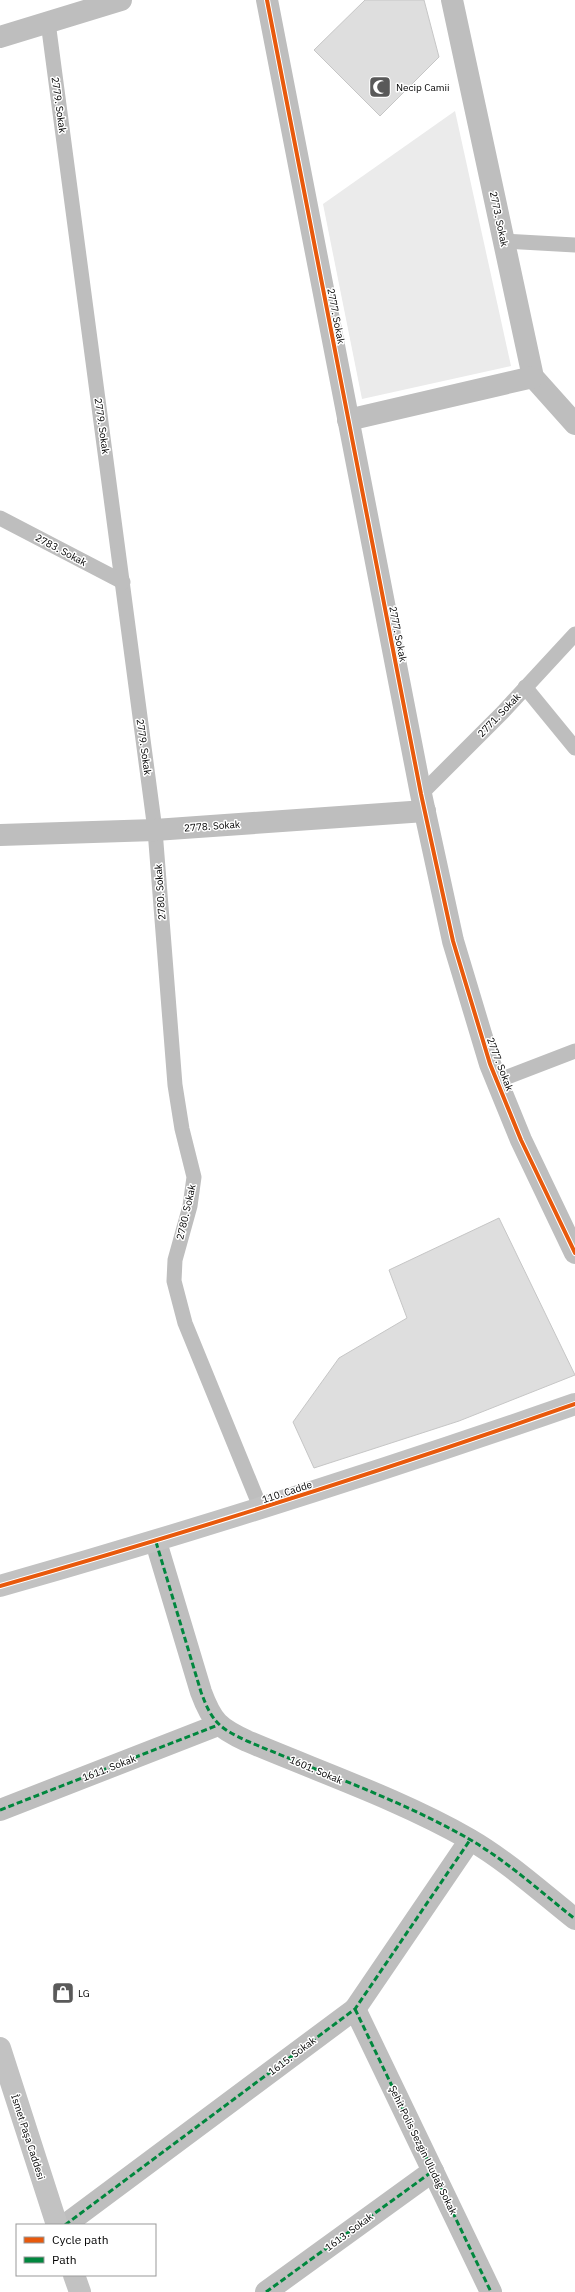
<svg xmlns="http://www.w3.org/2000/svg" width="575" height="2292" viewBox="0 0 575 2292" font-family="'IBM Plex Sans',sans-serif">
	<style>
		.green { fill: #ebebeb }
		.building { fill: #dedede; stroke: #c6c6c6 }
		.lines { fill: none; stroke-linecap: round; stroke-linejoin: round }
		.lane { stroke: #bebebe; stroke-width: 15 }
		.street { stroke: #bebebe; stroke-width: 22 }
		.secondary { stroke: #c2c2c2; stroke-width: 22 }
		.quiet { stroke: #00873e; stroke-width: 3; stroke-dasharray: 6 3; stroke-linecap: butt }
		.cycleway-casing { stroke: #fff; stroke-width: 6 }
		.cycleway { stroke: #e8590c; stroke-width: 4 }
		.labels { text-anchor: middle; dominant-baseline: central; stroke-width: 3; stroke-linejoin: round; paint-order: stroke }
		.poi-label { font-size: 10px; fill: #000; stroke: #fff; text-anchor: start }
		.street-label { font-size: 10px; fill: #000; stroke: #fff }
	</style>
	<rect width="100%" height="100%" fill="#fff"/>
	<polygon class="green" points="455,111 511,366 362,399 323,204"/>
	<g class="building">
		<polygon points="365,0 424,0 439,57 380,116 314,50"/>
		<polygon points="499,1218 575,1375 459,1421 314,1468 293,1422 339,1358 407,1318 389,1270"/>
	</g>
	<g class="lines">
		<g class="lane">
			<polyline points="48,22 155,830 175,1085 182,1129 194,1177 190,1206 175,1260 174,1281 185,1323 261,1509"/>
			<polyline points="503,241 575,245"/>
			<polyline points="0,518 123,582"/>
			<polyline points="525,687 575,748"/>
			<polyline points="421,794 503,712 575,634"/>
			<polyline points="497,1081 575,1051"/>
		</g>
		<g class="street">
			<polyline points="267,0 421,794 453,941 490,1064 521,1140 575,1253"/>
			<polyline points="452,0 533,377 575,424"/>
			<polyline points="0,37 121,0"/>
			<polyline points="348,420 533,377"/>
			<polyline points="0,835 155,830 425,811"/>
			<path d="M156,1542L201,1692C212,1722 219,1728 247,1741C320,1772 401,1800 469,1839C507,1861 541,1892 575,1919"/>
			<polyline points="0,1810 218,1725"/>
			<polyline points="355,2009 491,2292"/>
			<polyline points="65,2225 355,2009 470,1840"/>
			<polyline points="266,2292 433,2171"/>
		</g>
		<g class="secondary">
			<path d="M0,1586C194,1531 385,1470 575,1404"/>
			<polyline points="0,2048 57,2225"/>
			<polyline points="74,2275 80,2292"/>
		</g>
		<g class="quiet">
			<path d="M156,1542L201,1692C212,1722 219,1728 247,1741C320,1772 401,1800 469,1839C507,1861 541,1892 575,1919"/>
			<polyline points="0,1810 218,1725"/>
			<polyline points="355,2009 491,2292"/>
			<polyline points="65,2225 355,2009 470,1840"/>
			<polyline points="266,2292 433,2171"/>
		</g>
		<g class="cycleway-casing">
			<g id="cycleway">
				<polyline points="267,0 421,794 453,941 490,1064 521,1140 575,1253"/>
				<path d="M0,1586C194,1531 385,1470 575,1404"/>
			</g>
		</g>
		<use href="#cycleway" class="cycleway"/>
	</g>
	<defs>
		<g id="mosque-square" transform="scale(1.15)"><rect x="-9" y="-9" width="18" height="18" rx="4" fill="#595959" stroke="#fff"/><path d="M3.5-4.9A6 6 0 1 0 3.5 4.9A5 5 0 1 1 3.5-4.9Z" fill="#fff"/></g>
		<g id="shop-square" transform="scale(1.15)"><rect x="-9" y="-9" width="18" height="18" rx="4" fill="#595959" stroke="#fff"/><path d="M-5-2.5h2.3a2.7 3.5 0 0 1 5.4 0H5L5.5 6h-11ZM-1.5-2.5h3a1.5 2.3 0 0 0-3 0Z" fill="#fff"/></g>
	</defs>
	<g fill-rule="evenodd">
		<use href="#mosque-square" x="380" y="87"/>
		<use href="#shop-square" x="63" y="1993"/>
	</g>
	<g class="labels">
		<g class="poi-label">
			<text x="396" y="87">Necip Camii</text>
			<text x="78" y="1993">LG</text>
		</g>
		<g class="street-label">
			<text transform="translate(59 105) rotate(82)">2779. Sokak</text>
			<text transform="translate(499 219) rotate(78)">2773. Sokak</text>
			<text transform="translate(336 316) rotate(79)">2777. Sokak</text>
			<text transform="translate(102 426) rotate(82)">2779. Sokak</text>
			<text transform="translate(61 550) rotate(28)">2783. Sokak</text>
			<text transform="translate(398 634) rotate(79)">2777. Sokak</text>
			<text transform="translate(499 715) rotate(-46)">2771. Sokak</text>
			<text transform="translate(144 747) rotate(82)">2779. Sokak</text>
			<text transform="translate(212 826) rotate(-4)">2778. Sokak</text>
			<text transform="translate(160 892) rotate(-94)">2780. Sokak</text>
			<text transform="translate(500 1064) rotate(69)">2777. Sokak</text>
			<text transform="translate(186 1212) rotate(-77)">2780. Sokak</text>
			<text transform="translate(287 1492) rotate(-18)">110. Cadde</text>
			<text transform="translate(109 1768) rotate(-21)">1611. Sokak</text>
			<text transform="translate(316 1770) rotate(23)">1601. Sokak</text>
			<text transform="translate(292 2056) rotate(-37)">1615. Sokak</text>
			<text transform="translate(28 2137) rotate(72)">İsmet Paşa Caddesi</text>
			<text transform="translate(423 2150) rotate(64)">Şehit Polis Sezgin Uludağ Sokak</text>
			<text transform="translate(349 2232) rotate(-36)">1613. Sokak</text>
		</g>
	</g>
	<rect x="16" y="2224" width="140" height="52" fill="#ffffff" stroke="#999999"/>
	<rect x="24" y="2237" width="20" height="6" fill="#e8590c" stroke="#999999"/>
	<text x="52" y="2244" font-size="12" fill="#000000">Cycle path</text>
	<rect x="24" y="2257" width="20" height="6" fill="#00873e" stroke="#999999"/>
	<text x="52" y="2264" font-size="12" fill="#000000">Path</text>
</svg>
